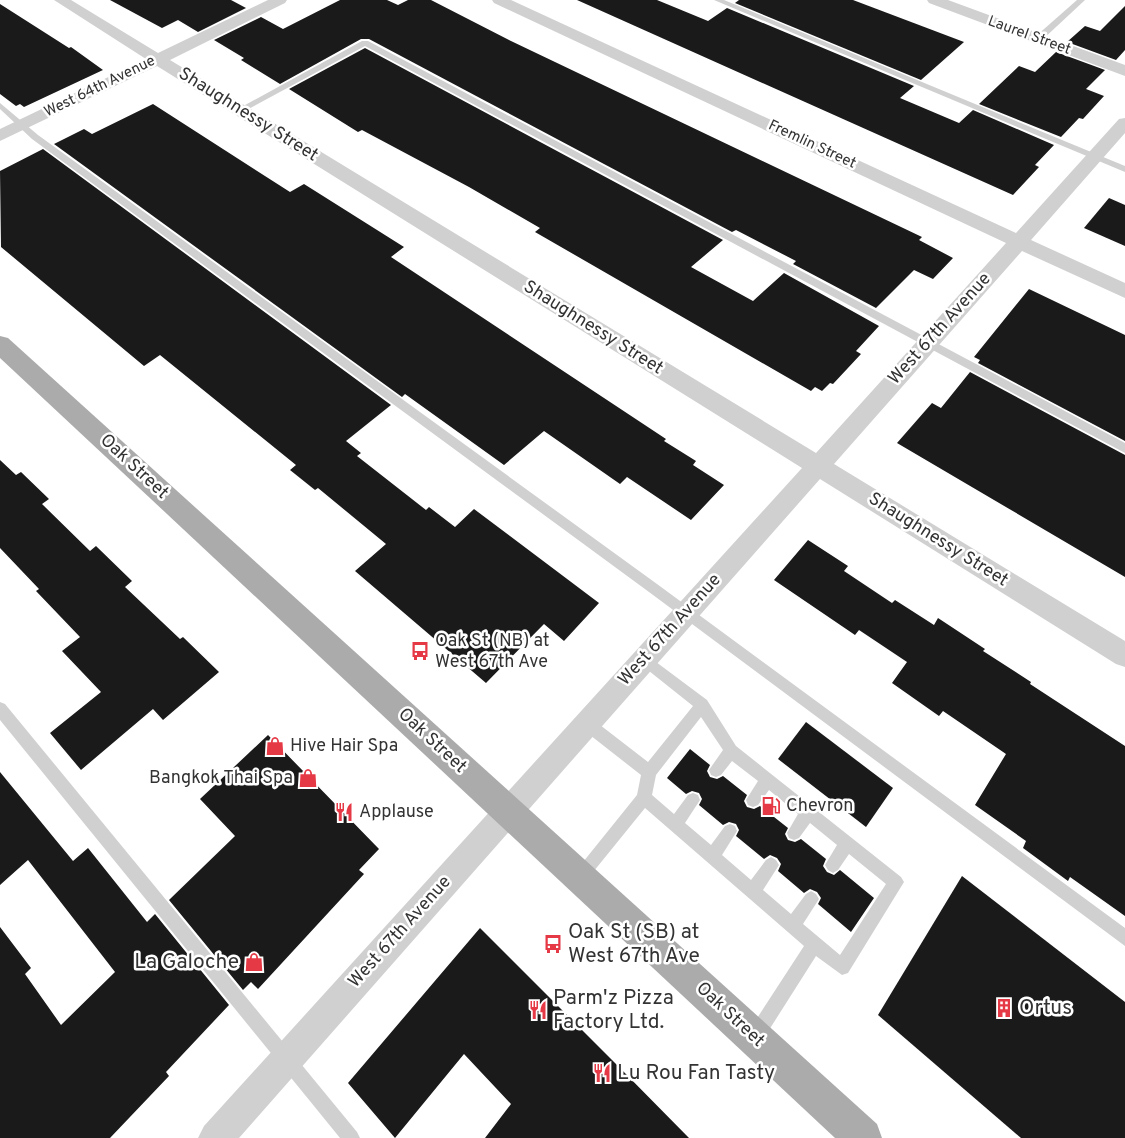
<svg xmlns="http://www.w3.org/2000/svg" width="1125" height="1138" viewBox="0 0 1125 1138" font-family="Overpass,sans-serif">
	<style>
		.building { fill: #1a1a1a }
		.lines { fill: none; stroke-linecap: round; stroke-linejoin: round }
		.service { fill: #d0d0d0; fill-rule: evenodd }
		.minor { fill: #d0d0d0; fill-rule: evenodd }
		.primary { fill: #ababab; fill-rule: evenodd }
		.labels { text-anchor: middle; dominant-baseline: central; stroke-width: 5; stroke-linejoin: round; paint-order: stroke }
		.far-street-label { font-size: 15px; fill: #333; stroke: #fff }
		.street-label { font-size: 18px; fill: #333; stroke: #fff }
		.poi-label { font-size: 18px; fill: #333; stroke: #fff; text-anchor: start }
		.near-poi-label { font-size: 21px; fill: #333; stroke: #fff; text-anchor: start }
	</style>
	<rect width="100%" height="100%" fill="#fff"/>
	<g class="building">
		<polygon points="110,0 231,0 246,8 198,32 178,20 162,28"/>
		<polygon points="340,0 387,0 398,5 408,0 431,0 511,41 922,237 919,240 953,258 933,279 914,270 876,308 793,264 796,261 736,230 732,232 369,39 361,39 280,84 241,60 244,58 214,40 261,17 283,29"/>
		<polygon points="577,0 657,0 708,21 727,8 914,86 900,98 959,123 973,110 1054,145 1035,165 1039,167 1013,195"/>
		<polygon points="739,0 853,0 964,42 921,80 735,3"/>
		<polygon points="0,4 69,48 71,47 103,70 24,107 20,104 16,106 0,94"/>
		<polygon points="1125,6 1125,50 1116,60 1067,42 1085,26 1100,31"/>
		<polygon points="365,48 723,240 691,267 753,301 784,273 879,326 856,351 861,354 833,384 830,383 822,391 815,387 811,391 535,232 540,228 469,187 362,130 358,132 289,89"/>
		<polygon points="1056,52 1105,70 1086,89 1104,96 1083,119 1079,118 1061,137 979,104 1019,66 1035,72"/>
		<polygon points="153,104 290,192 304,184 404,247 391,257 666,439 664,441 696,461 693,465 724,485 691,520 627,477 620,484 544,431 504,465 405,394 402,397 54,144 84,129 92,134"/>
		<polygon points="43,149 391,405 346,441 361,453 357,456 426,510 429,507 455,527 474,509 599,603 564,641 544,624 486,683 355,571 386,544 318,488 315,490 290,470 296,465 160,355 144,366 1,247 0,171"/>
		<polygon points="1109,198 1125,205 1125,246 1084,228"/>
		<polygon points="1029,289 1125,335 1125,441 978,363 980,360 974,357"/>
		<polygon points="970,372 1125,455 1125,577 897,443 932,403 941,408"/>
		<polygon points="0,460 16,475 21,472 49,499 42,504 90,551 96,546 132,581 125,587 180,639 183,637 219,672 163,720 153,709 81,770 50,733 101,692 62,651 80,637 36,591 39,589 0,548"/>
		<polygon points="808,540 848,566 844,571 892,603 895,600 934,625 938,618 985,649 983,651 1031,682 1030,684 1125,746 1125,916 1070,877 1068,881 1023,848 1026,841 975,805 1006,754 943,711 939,716 892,683 907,662 859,630 855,635 774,580"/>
		<polygon points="806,722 893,788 866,827 778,759"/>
		<polygon points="268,735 379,849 359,870 364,874 258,989 251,982 243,990 169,900 235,836 200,799"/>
		<polygon points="690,749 710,765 707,771 710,777 717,779 723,776 747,795 744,801 747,807 754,809 760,806 788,828 785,834 788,840 795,842 801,839 826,859 823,866 827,872 834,875 840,870 874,898 851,932 818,904 821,898 817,892 810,889 804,893 778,871 781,864 777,858 770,855 764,859 736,836 739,830 736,824 729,822 723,825 699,805 702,799 699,793 692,791 686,794 667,778"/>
		<polygon points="0,772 73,861 88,848 147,922 155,914 229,1005 166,1072 169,1076 110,1138 0,1138 0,927 31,968 25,974 61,1025 115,972 28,860 0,885"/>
		<polygon points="962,876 1125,1002 1125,1138 1021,1138 878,1015"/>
		<polygon points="480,928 619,1067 689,1138 485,1138 511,1104 464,1054 395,1138 348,1083"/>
	</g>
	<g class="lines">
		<g class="service">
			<polygon points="714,0 724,0 1125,166 1125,172"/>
			<polygon points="1077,0 1085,0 1041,41 1035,41 1035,37"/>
			<polygon points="362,41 368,41 1125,443 1125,453 365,46 243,112 236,110"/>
			<polygon points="0,103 38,135 657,584 1125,928 1125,946 649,592 32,139 0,109"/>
			<path d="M644,653L707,700L736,746L901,877L904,882L848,973L842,975L816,956L762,1041L756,1043L750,1041L748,1035L750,1029L804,946L645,808L585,882L580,885L575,882L572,877L575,872L637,795L641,775L581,728L579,723L581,718L586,716L591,718L648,762L693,706L639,663L637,659L639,655ZM701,717L723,750L709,770L711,775L716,777L721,775L732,761L758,781L746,800L748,805L753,807L758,805L769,790L798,814L787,833L789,838L794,840L799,838L810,823L837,845L825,865L828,870L833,873L838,870L849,854L886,884L840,955L803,924L819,899L816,894L811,891L806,894L791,914L763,890L779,865L776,860L771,857L766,860L751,880L722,855L737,831L735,826L730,824L725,826L711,845L685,823L700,800L698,795L693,793L688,795L674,814L652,795L656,775Z"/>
			<polygon points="0,702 5,704 357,1132 360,1138 340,1138 0,720"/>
		</g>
		<g class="minor">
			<polygon points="54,0 71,0 158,53 268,0 287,0 285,3 170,60 816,453 1006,243 494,3 492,0 511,0 1016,233 1119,119 1125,118 1125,133 1031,240 1125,283 1125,298 1022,251 834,464 1125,641 1125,667 1116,664 820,479 239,1138 198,1138 204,1126 802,468 157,66 0,141 0,129 146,59"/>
			<polygon points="927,0 948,0 1125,65 1125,76 929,3"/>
		</g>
		<polygon class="primary" points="0,336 8,338 877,1124 882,1138 835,1138 0,358"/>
	</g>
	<defs>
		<g id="bus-bare" transform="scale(1.5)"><path d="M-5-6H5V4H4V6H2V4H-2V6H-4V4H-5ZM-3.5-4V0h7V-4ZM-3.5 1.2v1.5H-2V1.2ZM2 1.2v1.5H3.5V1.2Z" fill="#e63946" stroke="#fff" stroke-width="2.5" paint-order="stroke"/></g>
		<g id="shop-bare" transform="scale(1.5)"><path d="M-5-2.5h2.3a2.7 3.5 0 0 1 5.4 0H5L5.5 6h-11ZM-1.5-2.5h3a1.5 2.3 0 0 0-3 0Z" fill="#e63946" stroke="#fff" stroke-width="2.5" paint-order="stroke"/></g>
		<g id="fuel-bare" transform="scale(1.5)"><path d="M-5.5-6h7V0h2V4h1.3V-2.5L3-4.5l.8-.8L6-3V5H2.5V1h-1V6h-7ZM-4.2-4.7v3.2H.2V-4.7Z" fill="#e63946" stroke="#fff" stroke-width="2.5" paint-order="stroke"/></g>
		<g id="restaurant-bare" transform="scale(1.5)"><path d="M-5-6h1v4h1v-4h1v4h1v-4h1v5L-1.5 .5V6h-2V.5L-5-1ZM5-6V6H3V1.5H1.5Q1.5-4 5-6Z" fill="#e63946" stroke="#fff" stroke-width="2.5" paint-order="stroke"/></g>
		<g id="building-bare" transform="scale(1.5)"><path d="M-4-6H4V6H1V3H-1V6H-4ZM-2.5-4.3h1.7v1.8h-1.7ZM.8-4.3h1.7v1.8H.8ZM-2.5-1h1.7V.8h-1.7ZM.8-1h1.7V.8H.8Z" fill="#e63946" stroke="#fff" stroke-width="2.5" paint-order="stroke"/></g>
	</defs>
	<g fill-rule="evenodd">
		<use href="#bus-bare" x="420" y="651"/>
		<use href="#shop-bare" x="275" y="746"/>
		<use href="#shop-bare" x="308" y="778"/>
		<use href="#fuel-bare" x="771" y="806"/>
		<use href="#restaurant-bare" x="344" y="812"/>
		<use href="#bus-bare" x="553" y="944"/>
		<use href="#shop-bare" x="254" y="962"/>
		<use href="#building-bare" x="1004" y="1008"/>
		<use href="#restaurant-bare" x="538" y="1010"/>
		<use href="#restaurant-bare" x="602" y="1073"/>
	</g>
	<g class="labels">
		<g class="far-street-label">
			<text transform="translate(1029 36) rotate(20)">Laurel Street</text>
			<text transform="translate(100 87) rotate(-26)">West 64th Avenue</text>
			<text transform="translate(812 145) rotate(25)">Fremlin Street</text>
		</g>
		<g class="street-label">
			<text transform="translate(248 115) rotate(32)">Shaughnessy Street</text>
			<text transform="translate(593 328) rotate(32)">Shaughnessy Street</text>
			<text transform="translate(940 329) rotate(-48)">West 67th Avenue</text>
			<text transform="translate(134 467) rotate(43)">Oak Street</text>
			<text transform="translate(938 540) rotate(32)">Shaughnessy Street</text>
			<text transform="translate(670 630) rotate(-48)">West 67th Avenue</text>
			<text transform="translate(432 741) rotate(43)">Oak Street</text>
			<text transform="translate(400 932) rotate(-48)">West 67th Avenue</text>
			<text transform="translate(730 1015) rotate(43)">Oak Street</text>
		</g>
		<g class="poi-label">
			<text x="435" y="641">Oak St (NB) at<tspan x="435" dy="21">West 67th Ave</tspan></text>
			<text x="290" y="746">Hive Hair Spa</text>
			<text x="293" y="778" text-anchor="end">Bangkok Thai Spa</text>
			<text x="786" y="806">Chevron</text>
			<text x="359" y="812">Applause</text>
		</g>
		<g class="near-poi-label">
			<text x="568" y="932">Oak St (SB) at<tspan x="568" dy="24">West 67th Ave</tspan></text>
			<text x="239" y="962" text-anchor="end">La Galoche</text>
			<text x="553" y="998">Parm'z Pizza<tspan x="553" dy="24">Factory Ltd.</tspan></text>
			<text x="1019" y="1008">Ortus</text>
			<text x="617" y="1073">Lu Rou Fan Tasty</text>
		</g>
	</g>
</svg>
